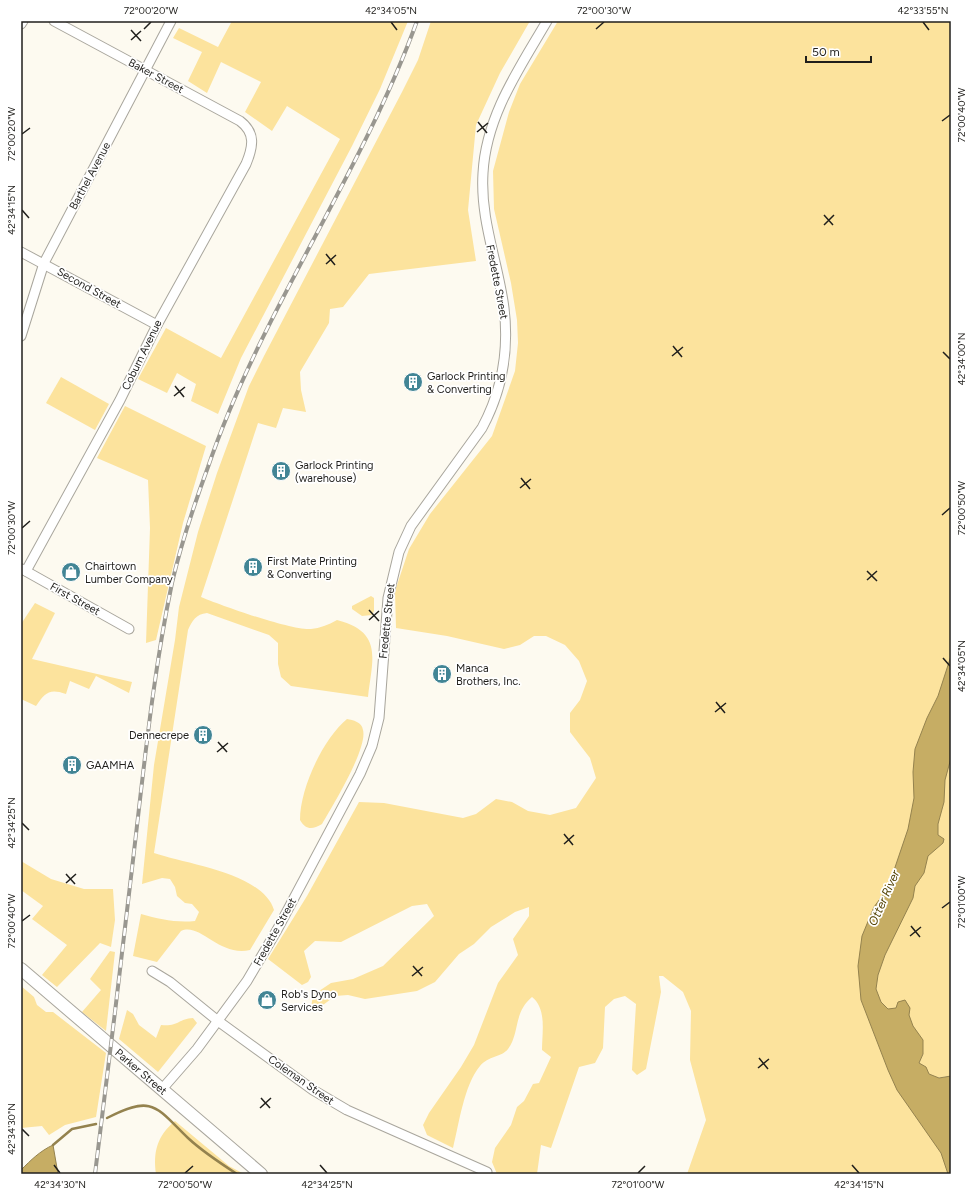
<svg xmlns="http://www.w3.org/2000/svg" width="972" height="1195" viewBox="0 0 972 1195" font-family="Figtree,sans-serif">
	<style>
		.green { fill: #fce39d }
		.water { fill: #c6ad64; stroke: #94824e }
		.lines { fill: none; stroke-linecap: round; stroke-linejoin: round }
		.stream { stroke: #94824e; stroke-width: 2.5 }
		.minor-casing { stroke: #a9a69d; stroke-width: 11 }
		.secondary-casing { stroke: #a9a69d; stroke-width: 14 }
		.minor { stroke: #fff; stroke-width: 9 }
		.secondary { stroke: #fff; stroke-width: 12 }
		.rail-casing { stroke: #999790; stroke-width: 4 }
		.rail { stroke: #fff; stroke-width: 2.5; stroke-dasharray: 8; stroke-linecap: butt }
		.ticks { fill: none; stroke: #201f1c; stroke-width: 1.5 }
		.labels { text-anchor: middle; dominant-baseline: central; stroke-width: 3.5; stroke-linejoin: round; paint-order: stroke }
		.street-label { font-size: 11px; fill: #201f1c; stroke: #fff }
		.poi-label { font-size: 11px; fill: #201f1c; stroke: #fff; text-anchor: start }
		.water-label { font-size: 12px; font-style: italic; fill: #524102; stroke: #fff }
		.neatline { fill: none; stroke: #201f1c; stroke-width: 1.5 }
		.ticks-label { font-size: 10px; text-anchor: middle; fill: #201f1c }
	</style>
	<rect width="100%" height="100%" fill="#fdfaf0"/>
	<g class="green">
		<polygon points="232,21 408,21 380,89 352,146 241,358 218,414 191,401 196,384 177,373 167,393 138,379 166,328 221,358 340,139 287,106 272,131 245,112 261,82 221,62 207,93 188,81 202,52 173,38 179,28 218,47"/>
		<path d="M431,21H530L500,73L476,125L468,210L476,261L369,274L343,307L330,309L329,323L300,372L301,390L306,412L283,408L276,428L258,423L201,597C220,605 292,631 311,629C320,628 328,625 337,620C384,632 372,660 368,697L291,686L281,677L278,664V643L269,635L207,613C196,614 192,621 188,630L154,853C186,864 263,873 274,910L250,950C219,957 200,922 181,931L157,962L133,956L141,914C159,919 176,923 195,921L199,912L192,904L185,903L177,896L175,887L170,879L162,878L142,884L154,765L175,640L179,607L198,532L217,473L249,386L264,356L402,92L418,60Z"/>
		<path d="M558,21H951V1076L935,1078L929,1074L919,1063L923,1054L922,1046L907,1045L951,1174H687L706,1120L690,1060L691,1011L683,992L663,976H659L661,992L646,1069L637,1075L632,1070L636,1004L625,996L614,999L605,1007L603,1048L595,1063L579,1067L551,1148L541,1145L537,1174H497L492,1162L495,1148L511,1125L517,1107L524,1101L533,1084L539,1083L551,1057L542,1050C542,1032 547,1009 532,997C513,1013 520,1033 508,1049C502,1057 488,1056 480,1066C464,1085 459,1124 453,1148L427,1135L423,1125L429,1113L461,1067L474,1045L498,983L518,955L513,939L529,916V907L515,912L491,927L474,944L459,954L435,982L417,991L365,999L348,995L335,996L319,1008H311L313,995L331,983L353,979L383,966L434,916L427,904L412,906L341,942L315,941L304,951L311,977L308,982L302,985L268,959L307,896L359,802L384,803L463,818L476,814L496,799L512,802L528,811L550,815L576,808L596,778L590,758L570,732V713L580,700L587,681L579,661L565,645L546,636H534L520,645L504,649L447,636L396,628L395,591L409,549L430,514L492,436L515,371L518,343L517,320L511,283L494,209L493,171L509,112L520,84Z"/>
		<polygon points="61,377 109,404 95,430 46,403"/>
		<polygon points="125,406 206,446 183,523 156,640 146,643 150,528 148,480 97,458"/>
		<polygon points="371,596 374,598 374,611 372,615 362,616 352,609 352,606"/>
		<path d="M35,603L55,613L32,659L132,682L129,693L96,676L89,689L70,681L66,694C49,688 45,693 36,706L21,699V624Z"/>
		<path d="M347,719C353,720 362,722 363,730C368,748 332,807 322,824C312,830 306,830 300,820C300,788 323,739 347,719Z"/>
		<polygon points="21,861 51,879 84,889 113,889 115,920 111,947 100,943 57,987 42,975 67,945 32,919 43,906 21,890"/>
		<polygon points="110,951 115,952 106,1031 82,1012 101,990 90,979"/>
		<polygon points="21,986 34,997 37,1005 46,1012 53,1012 106,1053 96,1117 65,1125 49,1135 42,1126 21,1128"/>
		<path d="M127,1010L133,1014L139,1025L156,1038L161,1025C178,1027 178,1019 193,1018L197,1023L158,1072L119,1039Z"/>
		<path d="M175,1121L229,1166L244,1174H156C153,1152 157,1136 175,1121Z"/>
	</g>
	<g class="water">
		<polygon points="951,656 951,758 945,780 944,802 938,824 938,835 944,839 943,843 928,856 924,873 915,886 913,898 885,955 878,975 876,989 881,1002 888,1009 896,1008 898,1002 905,1000 910,1008 909,1015 913,1026 923,1040 923,1054 919,1063 926,1067 929,1074 939,1078 951,1076 951,1174 948,1174 941,1153 897,1090 888,1070 861,1000 858,966 862,936 874,907 888,888 908,829 914,798 913,772 915,749 927,718 938,696"/>
		<path d="M53,1145L58,1174H21V1170C31,1160 40,1151 53,1145Z"/>
	</g>
	<g class="lines">
		<g class="stream">
			<path d="M107,1118C153,1094 156,1107 188,1138C203,1152 220,1163 237,1174"/>
			<polyline points="53,1145 72,1129 96,1124"/>
		</g>
		<g class="minor-casing">
			<g id="minor">
				<polyline points="21,24 23,21"/>
				<polyline points="21,252 157,325"/>
				<polyline points="21,336 44,263 171,21"/>
				<polyline points="22,569 129,629"/>
				<path d="M26,571L120,400L157,325L246,164C253,147 256,133 240,121L54,21"/>
				<polyline points="152,971 170,982 218,1021 313,1090 347,1110 487,1172"/>
				<path d="M163,1088L197,1049L247,981L277,930L360,774L372,746L379,718L388,598L399,552L411,526L482,428C502,391 509,349 504,308C498,262 480,220 483,173C486,116 519,69 547,21"/>
			</g>
		</g>
		<g class="secondary-casing">
			<g id="secondary">
				<path id="s1" d="M21,969L261,1174"/>
			</g>
		</g>
		<use href="#minor" class="minor"/>
		<use href="#secondary" class="secondary"/>
		<g class="rail-casing">
			<path id="rail" d="M95,1174C108,1069 121,965 133,860C144,767 153,674 172,583C181,544 194,505 208,467C261,311 361,176 417,21"/>
		</g>
		<use href="#rail" class="rail"/>
	</g>
	<path class="ticks" d="M391,22L397,30M923,22L929,30M144,29L151,22M596,29L604,22M131,30L141,41M131,40L141,31M942,121L950,115M478,122L487,133M477,132L488,123M22,134L30,128M22,210L29,218M824,215L833,225M824,225L834,215M326,254L335,265M326,264L336,255M673,346L682,357M943,352L950,359M672,356L683,347M175,386L184,397M174,396L185,387M521,478L530,489M520,488L531,479M942,515L950,508M22,528L30,521M867,571L877,581M867,580L877,571M369,610L379,621M369,620L379,611M943,658L950,666M716,702L725,713M715,712L726,703M218,742L227,752M217,752L228,743M22,823L29,830M564,834L573,845M564,844L574,835M66,874L75,884M66,883L76,874M942,908L950,902M22,921L30,915M911,926L920,937M910,936L921,927M413,966L422,976M412,976L423,967M759,1058L768,1069M758,1068L769,1059M261,1098L270,1108M260,1108L271,1098M22,1129L29,1136M54,1165L60,1173M320,1165L327,1173M852,1165L859,1173M185,1173L193,1166M638,1173L645,1166"/>
	<defs>
		<g id="building-disc" transform="scale(1)"><circle r="9.5" fill="#428595" stroke="#fff"/><path d="M-4-6H4V6H1V3H-1V6H-4ZM-2.5-4.3h1.7v1.8h-1.7ZM.8-4.3h1.7v1.8H.8ZM-2.5-1h1.7V.8h-1.7ZM.8-1h1.7V.8H.8Z" fill="#fff"/></g>
		<g id="shop-disc" transform="scale(1)"><circle r="9.5" fill="#428595" stroke="#fff"/><path d="M-5-2.5h2.3a2.7 3.5 0 0 1 5.4 0H5L5.5 6h-11ZM-1.5-2.5h3a1.5 2.3 0 0 0-3 0Z" fill="#fff"/></g>
	</defs>
	<g fill-rule="evenodd">
		<use href="#building-disc" x="413" y="382"/>
		<use href="#building-disc" x="281" y="471"/>
		<use href="#building-disc" x="253" y="567"/>
		<use href="#shop-disc" x="71" y="572"/>
		<use href="#building-disc" x="442" y="674"/>
		<use href="#building-disc" x="203" y="735"/>
		<use href="#building-disc" x="72" y="765"/>
		<use href="#shop-disc" x="267" y="1000"/>
	</g>
	<g class="labels">
		<g class="street-label">
			<text transform="translate(156 76) rotate(28)">Baker Street</text>
			<text transform="translate(90 176) rotate(-62)">Barthel Avenue</text>
			<text transform="translate(497 282) rotate(79)">Fredette Street</text>
			<text transform="translate(89 288) rotate(29)">Second Street</text>
			<text transform="translate(142 355) rotate(-64)">Coburn Avenue</text>
			<text transform="translate(75 599) rotate(29)">First Street</text>
			<text transform="translate(387 621) rotate(-84)">Fredette Street</text>
			<text transform="translate(275 932) rotate(-61)">Fredette Street</text>
			<text stroke="none"><textPath href="#s1" startOffset="158">Parker Street</textPath></text>
			<text transform="translate(301 1080) rotate(35)">Coleman Street</text>
		</g>
		<g class="poi-label">
			<text x="427" y="376">Garlock Printing<tspan x="427" dy="13">&amp; Converting</tspan></text>
			<text x="295" y="465">Garlock Printing<tspan x="295" dy="13">(warehouse)</tspan></text>
			<text x="267" y="561">First Mate Printing<tspan x="267" dy="13">&amp; Converting</tspan></text>
			<text x="85" y="566">Chairtown<tspan x="85" dy="13">Lumber Company</tspan></text>
			<text x="456" y="668">Manca<tspan x="456" dy="13">Brothers, Inc.</tspan></text>
			<text x="189" y="735" text-anchor="end">Dennecrepe</text>
			<text x="86" y="765">GAAMHA</text>
			<text x="281" y="994">Rob's Dyno<tspan x="281" dy="13">Services</tspan></text>
		</g>
		<g class="water-label">
			<text transform="translate(884 898) rotate(-66)">Otter River</text>
		</g>
	</g>
	<rect width="972" height="1195" fill="none" stroke="#ffffff" stroke-width="44"/>
	<path d="M806 56v6h65v-6" fill="none" stroke="#201f1c" stroke-width="2"/>
	<text x="812" y="56" font-size="12" fill="#201f1c" stroke="#ffffff" stroke-width="3" paint-order="stroke">50 m</text>
	<rect x="22" y="22" width="928" height="1151" class="neatline"/>
	<g class="ticks-label">
		<text x="151" y="14">72°00'20"W</text>
		<text x="391" y="14">42°34'05"N</text>
		<text x="604" y="14">72°00'30"W</text>
		<text x="923" y="14">42°33'55"N</text>
		<text transform="translate(961 115) rotate(-90)" y="4">72°00'40"W</text>
		<text transform="translate(11 134) rotate(-90)" y="4">72°00'20"W</text>
		<text transform="translate(11 210) rotate(-90)" y="4">42°34'15"N</text>
		<text transform="translate(961 359) rotate(-90)" y="4">42°34'00"N</text>
		<text transform="translate(961 508) rotate(-90)" y="4">72°00'50"W</text>
		<text transform="translate(11 528) rotate(-90)" y="4">72°00'30"W</text>
		<text transform="translate(961 666) rotate(-90)" y="4">42°34'05"N</text>
		<text transform="translate(11 823) rotate(-90)" y="4">42°34'25"N</text>
		<text transform="translate(961 902) rotate(-90)" y="4">72°01'00"W</text>
		<text transform="translate(11 921) rotate(-90)" y="4">72°00'40"W</text>
		<text transform="translate(11 1129) rotate(-90)" y="4">42°34'30"N</text>
		<text x="60" y="1188">42°34'30"N</text>
		<text x="185" y="1188">72°00'50"W</text>
		<text x="327" y="1188">42°34'25"N</text>
		<text x="638" y="1188">72°01'00"W</text>
		<text x="859" y="1188">42°34'15"N</text>
	</g>
</svg>
